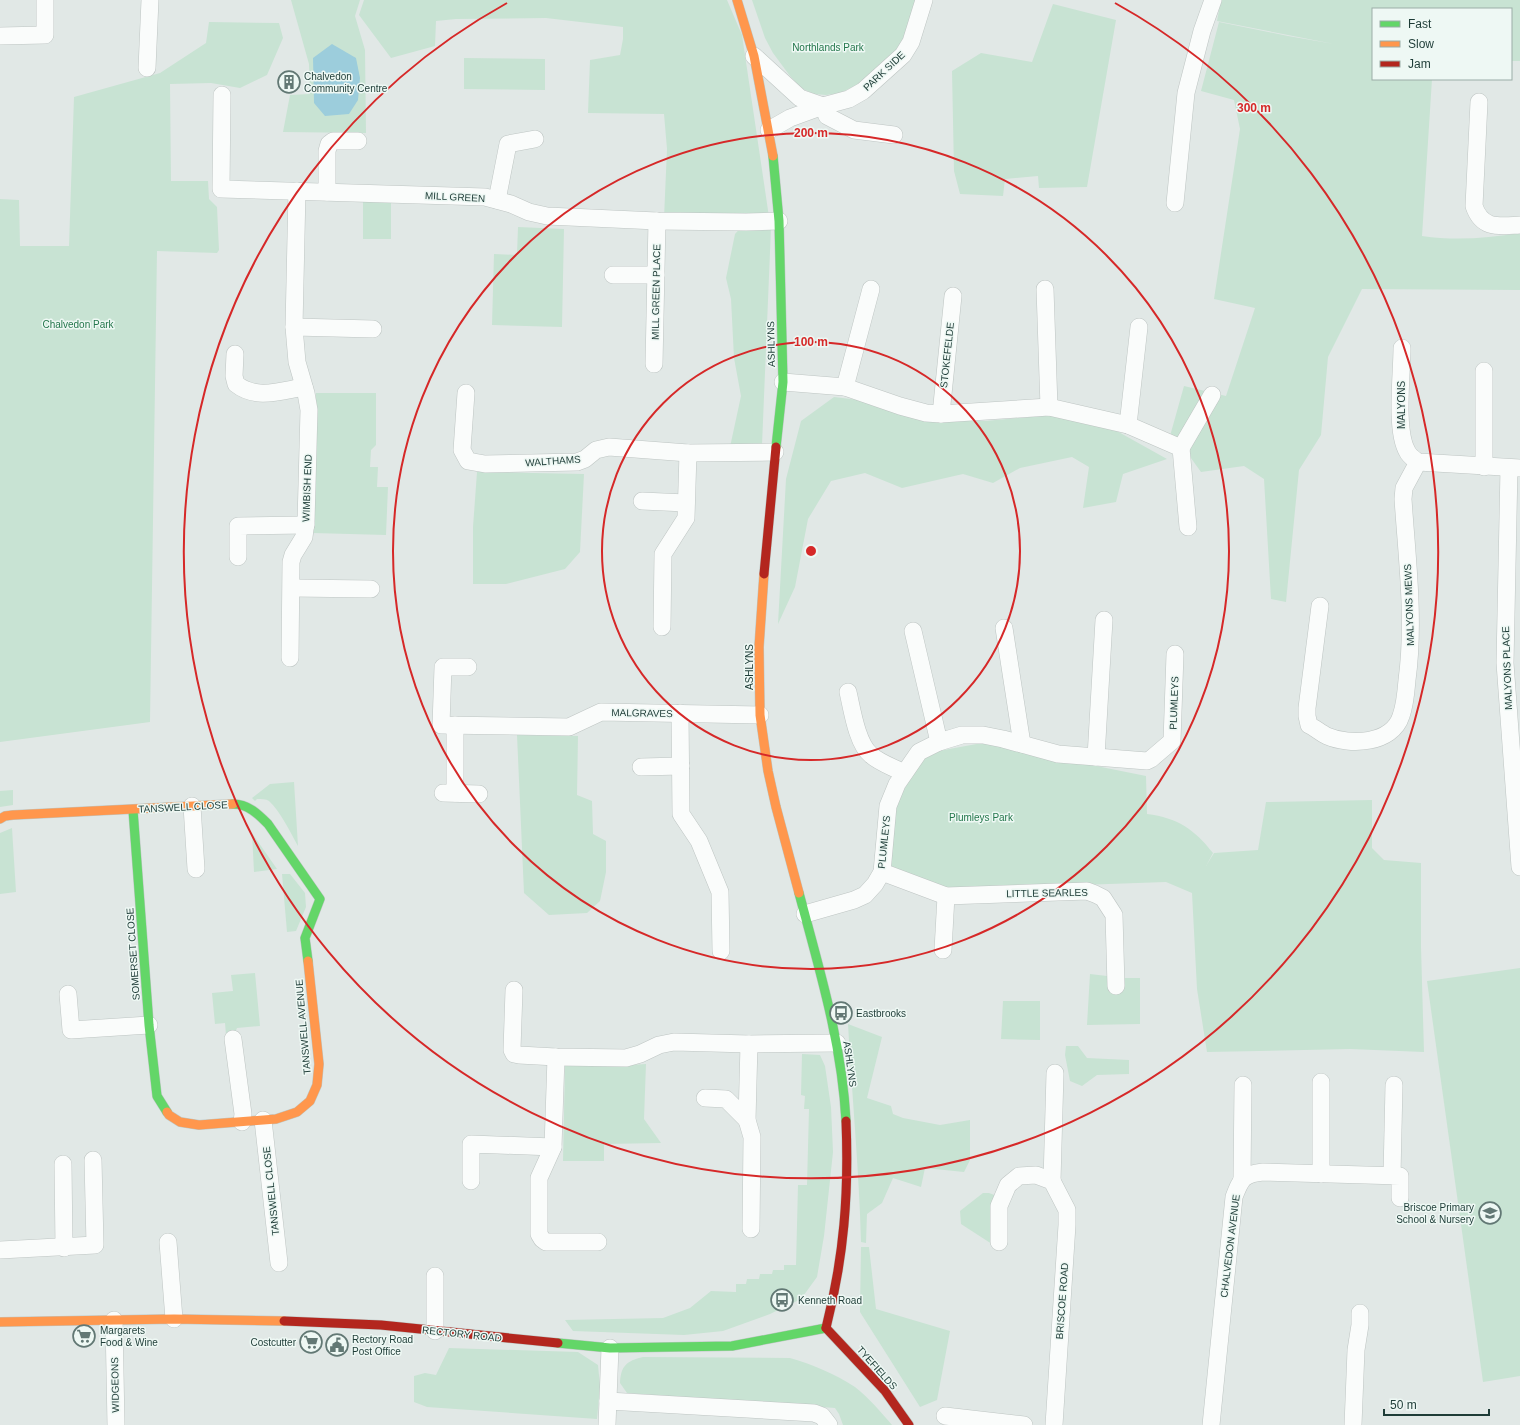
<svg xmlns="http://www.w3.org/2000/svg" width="1520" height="1425" viewBox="0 0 1520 1425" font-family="Helvetica,sans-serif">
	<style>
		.green { fill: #c8e3d3 }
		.water { fill: #9ccddc }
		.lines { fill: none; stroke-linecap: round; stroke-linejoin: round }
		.street-casing { stroke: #bec5c3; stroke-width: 18 }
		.fast-casing { stroke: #bdc6c3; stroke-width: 10 }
		.slow-casing { stroke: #bdc6c3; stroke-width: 10 }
		.jam-casing { stroke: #bdc6c3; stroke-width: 10 }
		.street { stroke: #fafcfb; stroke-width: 17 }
		.fast { stroke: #63d668; stroke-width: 9 }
		.slow { stroke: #ff974d; stroke-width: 9 }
		.jam { stroke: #b3261e; stroke-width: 9 }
		.ring { fill: none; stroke: #d62828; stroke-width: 2 }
		.labels { text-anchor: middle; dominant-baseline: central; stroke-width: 3; stroke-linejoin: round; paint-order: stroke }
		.park-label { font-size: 10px; fill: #24774c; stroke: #eef8f4 }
		.street-label { font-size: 10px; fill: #1e3c37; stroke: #eef8f4 }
		.poi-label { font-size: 10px; fill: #1e3c37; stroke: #eef8f4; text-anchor: start }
		.centre { fill: #d62828; stroke: #eef8f4; stroke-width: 2 }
		.ring-label { font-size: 12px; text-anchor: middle; font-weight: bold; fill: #d62828; stroke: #eef8f4; stroke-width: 3; stroke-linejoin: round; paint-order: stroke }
	</style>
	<rect width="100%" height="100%" fill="#e1e8e6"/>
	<g class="green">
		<polygon points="291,0 360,0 355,16 365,50 366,133 283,132 290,95 310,94 309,64"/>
		<polygon points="364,0 727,0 742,35 769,217 664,218 667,149 664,114 588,113 590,60 620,55 623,39 623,27 546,18 456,19 436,21 435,46 391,58 359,15"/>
		<polygon points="752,0 916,0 900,50 861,83 840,93 826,95 814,94 801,88 790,76 773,53 765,38"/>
		<path d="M1221,0H1520V61H1511V9H1373V79H1432L1422,236C1456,241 1487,238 1520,233V290L1362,289L1328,357L1321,435L1299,470L1286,602L1271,599L1264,479L1244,466L1201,472L1188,454L1170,436L1184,386L1226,396L1255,308L1214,299L1240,129L1234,100L1201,91L1219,22L1288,36L1334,44L1217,21Z"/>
		<polygon points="1053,4 1116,20 1087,187 1039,188 1038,176 1005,179 1003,196 960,194 954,171 952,71 981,53 1032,62"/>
		<polygon points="209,22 279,23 283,38 267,75 240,88 211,83 170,84 171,181 208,181 209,199 217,207 219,250 217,253 157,251 150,722 0,742 0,199 19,200 20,246 69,246 74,97 160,73 206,43"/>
		<polygon points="464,58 545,59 545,90 464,89"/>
		<rect x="363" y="202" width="28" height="37"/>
		<polygon points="746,222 771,228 762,445 730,447 741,396 734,358 731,299 726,278 735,234"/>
		<polygon points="518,227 564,229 562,327 492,325 494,254 517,255"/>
		<polygon points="316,393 376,393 376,445 371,450 370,467 378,467 377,487 388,487 386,535 313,533"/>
		<polygon points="834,397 876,402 928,421 985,421 1051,415 1106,425 1167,459 1123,474 1116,502 1083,508 1089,467 1072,457 1020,468 993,483 963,474 902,488 865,473 831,481 808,519 795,587 778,624 786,479 801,421"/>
		<polygon points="477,472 584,474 580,552 565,569 506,584 473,584 473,527"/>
		<polygon points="517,735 578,736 577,795 592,801 593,834 606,841 606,872 600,901 587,913 549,915 524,893"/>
		<path d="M982,743L1146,776L1147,814C1178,818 1194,829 1213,853L1206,866L1214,853L1258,850L1266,802L1372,800V848L1384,860L1421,863V947L1424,1052L1350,1049L1207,1052L1197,989L1192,893L1166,882L1023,887L942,891L886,871L895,808L922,754Z"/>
		<path d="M294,782L298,846C290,832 281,812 269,801C266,799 261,799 257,799L255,801L252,798L270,784Z"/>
		<polygon points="13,790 13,805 0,807 0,791"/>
		<polygon points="12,828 16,892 0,894 0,833"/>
		<polygon points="252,833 277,869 254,872"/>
		<polygon points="282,874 290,874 305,893 306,907 296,931 287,932"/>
		<polygon points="1520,968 1520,1376 1483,1382 1427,981"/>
		<polygon points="255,973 260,1026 237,1028 234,1035 226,1035 225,1023 215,1024 212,993 233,991 231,975"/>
		<polygon points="1090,974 1107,976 1117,987 1121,978 1140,978 1140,1024 1087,1025"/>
		<polygon points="1003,1001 1040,1001 1040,1040 1001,1039"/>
		<path d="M848,1024L882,1037L867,1098L891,1106L893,1114L903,1118L940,1125L970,1120V1160L964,1172L925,1168L921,1187L893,1178L882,1203L867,1214L866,1243L861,1242C859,1169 852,1097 848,1024Z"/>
		<polygon points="1066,1046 1078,1046 1087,1058 1129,1060 1129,1074 1097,1075 1082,1086 1070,1081 1065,1055"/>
		<polygon points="802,1054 820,1055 825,1066 831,1107 833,1152 824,1236 817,1277 801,1299 770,1314 723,1331 684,1335 573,1331 565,1320 663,1318 690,1308 711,1291 736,1292 736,1284 746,1284 747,1279 759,1279 760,1274 772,1274 773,1270 784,1270 784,1265 796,1265 798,1185 807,1185 809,1109 804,1109 805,1096 801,1095"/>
		<polygon points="646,1064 644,1119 661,1143 604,1144 604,1161 563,1161 565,1065 614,1066"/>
		<polygon points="983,1193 989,1193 997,1196 995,1246 961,1224 960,1211"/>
		<polygon points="861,1247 869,1247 876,1309 950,1331 937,1400 920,1407 860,1312"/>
		<polygon points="449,1348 578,1352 598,1365 600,1386 597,1419 427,1407 414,1402 414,1376 425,1373 436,1375"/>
		<path d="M643,1357L790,1358C812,1364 835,1374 855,1387C869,1398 881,1412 892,1425H843L839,1414L835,1408L627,1393L620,1383C621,1366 626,1361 643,1357Z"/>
	</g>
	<polygon class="water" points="332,44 356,58 360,78 358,100 349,114 325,116 314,103 313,58"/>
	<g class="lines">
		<g class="street-casing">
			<g id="street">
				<polyline points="0,36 45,35 45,0"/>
				<polyline points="754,56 800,98 823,106 827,116 854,130 894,135"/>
				<polyline points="147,68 150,0"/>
				<polyline points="222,95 221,189 485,197 511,204 529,212 547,216 657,221 746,222 779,221"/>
				<path d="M1479,102L1474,206C1482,230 1500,226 1520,225"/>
				<polyline points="769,130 790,118 823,106 849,99 863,91 903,55 911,42 924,0"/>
				<polyline points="327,192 327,151 329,144 333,141 358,141"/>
				<polyline points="497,200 508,144 535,139"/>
				<polyline points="1175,203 1186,93 1202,31 1213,0"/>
				<polyline points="613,275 656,275"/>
				<polyline points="1045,289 1049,407"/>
				<polyline points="294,327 373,329"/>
				<path d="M1402,348C1402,374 1395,430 1407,451C1409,456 1414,459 1418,462L1520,468"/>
				<path d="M235,354L234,376L236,384C256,400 280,391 304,387"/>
				<polyline points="654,364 657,221"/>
				<polyline points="783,382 845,387 900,406 926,413 941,414 1049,407 1128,425 1181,448 1188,527"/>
				<polyline points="845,387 871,289"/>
				<polyline points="466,393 462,450 468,461 485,464 577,462 585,459 596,450 609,447 688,453 775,452"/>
				<polyline points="941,414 953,296"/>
				<polyline points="1128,425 1139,327"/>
				<polyline points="1181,448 1212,395"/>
				<polyline points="1484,467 1484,371"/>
				<polyline points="1509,468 1505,663 1520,867"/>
				<polyline points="642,501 686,503"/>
				<polyline points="238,557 238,526 306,525"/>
				<polyline points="292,588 371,589"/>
				<path d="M1320,606L1307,708V716L1309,725C1315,728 1321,733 1327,736C1350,746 1392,744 1401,716C1405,705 1406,692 1407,680C1415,620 1407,559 1403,499L1404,488L1418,462"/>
				<polyline points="662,627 663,554 686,518 688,453"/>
				<polyline points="1004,628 1022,744"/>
				<polyline points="913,631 939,742"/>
				<polyline points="290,658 291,562 293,555 304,537 306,522 309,410 306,393 297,362 294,327 297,191"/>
				<polyline points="468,667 443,667 441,725 569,727 601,712 760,715"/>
				<path d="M848,692C852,709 857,744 871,755C880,763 893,767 904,773"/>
				<polyline points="680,713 681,814 699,841 720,892 721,951"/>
				<polyline points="455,725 455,793"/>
				<polyline points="1096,757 1104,620"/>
				<polyline points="641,767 681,766"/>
				<polyline points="443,793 479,794"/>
				<polyline points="192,806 196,869"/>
				<polyline points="882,872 946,896 1087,891 1095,894 1103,898 1114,915 1116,986"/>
				<polyline points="805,914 854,900 865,895 875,884 882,872 888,806 897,784 919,752 939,742 962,735 983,735 1003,739 1058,754 1147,761 1151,759 1172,741 1175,654"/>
				<polyline points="943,950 946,896"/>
				<polyline points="514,990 512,1050 514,1054 519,1055 556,1057 626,1058 640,1054 659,1045 674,1042 749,1044 837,1043"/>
				<polyline points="68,994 71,1030 149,1025"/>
				<polyline points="233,1039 243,1114 242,1122"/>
				<polyline points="749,1044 747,1120 752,1137 751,1229"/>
				<polyline points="556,1057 553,1147 539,1178 539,1234 542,1239 546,1242 598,1242"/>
				<polyline points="705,1098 726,1099 747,1120"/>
				<polyline points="263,1120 279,1263"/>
				<polyline points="63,1164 64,1248"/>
				<polyline points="1321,1174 1321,1082"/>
				<polyline points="1392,1175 1394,1085"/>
				<polyline points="1242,1179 1243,1085"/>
				<polyline points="471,1181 471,1144 553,1147"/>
				<polyline points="1052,1181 1055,1073"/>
				<polyline points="168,1242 174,1319"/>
				<polyline points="999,1242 999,1206 1008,1185 1019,1176 1036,1175 1052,1181 1067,1210 1067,1225 1054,1425"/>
				<polyline points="0,1250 95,1245 93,1160"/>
				<polyline points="435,1276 435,1331"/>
				<polyline points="114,1320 116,1425"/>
				<polyline points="608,1401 814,1413 822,1416 829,1425"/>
				<polyline points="945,1416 1024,1425"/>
				<polyline points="607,1425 610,1348"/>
				<path d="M1211,1425L1234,1197C1241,1179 1243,1174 1263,1172L1400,1176V1198"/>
				<polyline points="1353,1425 1356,1350 1360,1325 1360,1313"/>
			</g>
		</g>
		<g class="fast-casing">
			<g id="fast">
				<polyline points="773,156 779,221 783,382 776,447"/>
				<path d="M233,804C248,804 258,814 268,824L320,899L305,938L308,961"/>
				<polyline points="133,810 149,1025 157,1096 167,1112"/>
				<path d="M799,893C819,968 842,1043 846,1121"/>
				<polyline points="558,1343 610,1348 732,1346 826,1328"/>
			</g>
		</g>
		<g class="slow-casing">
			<g id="slow">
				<polyline points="737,0 754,56 773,156"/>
				<polyline points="764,574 759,647 760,715 768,771 776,807 799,893"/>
				<polyline points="0,819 5,816 13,815 233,804"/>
				<polyline points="167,1112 169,1115 180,1122 199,1125 276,1119 297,1112 310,1101 317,1085 319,1064 308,961"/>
				<polyline points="0,1322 174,1319 284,1321"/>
			</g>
		</g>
		<g class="jam-casing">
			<g id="jam">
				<polyline points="764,574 776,447"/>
				<polyline points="284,1321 381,1325 558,1343"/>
				<path d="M826,1328C844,1257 849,1194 846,1121"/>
				<polyline points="826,1328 885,1391 909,1425"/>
			</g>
		</g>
		<use href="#street" class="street"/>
		<use href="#fast" class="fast"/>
		<use href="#slow" class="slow"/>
		<use href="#jam" class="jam"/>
	</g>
	<g class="ring">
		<circle cx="811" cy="551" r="209"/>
		<circle cx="811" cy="551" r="418"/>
		<path d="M1115 3A627 627 0 1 1 507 3"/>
	</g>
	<defs>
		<g id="building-ring" transform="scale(1.15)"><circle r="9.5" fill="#eef8f4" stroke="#627874" stroke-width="1.5"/><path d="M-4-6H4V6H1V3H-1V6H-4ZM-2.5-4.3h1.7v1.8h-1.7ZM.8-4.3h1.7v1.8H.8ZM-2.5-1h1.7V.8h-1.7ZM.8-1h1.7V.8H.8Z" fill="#627874"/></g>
		<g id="bus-ring" transform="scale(1.15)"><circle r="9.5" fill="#eef8f4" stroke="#627874" stroke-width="1.5"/><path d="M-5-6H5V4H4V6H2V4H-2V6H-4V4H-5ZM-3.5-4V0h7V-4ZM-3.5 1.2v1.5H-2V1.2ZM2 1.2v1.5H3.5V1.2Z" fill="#627874"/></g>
		<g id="school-ring" transform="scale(1.15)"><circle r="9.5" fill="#eef8f4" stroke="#627874" stroke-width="1.5"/><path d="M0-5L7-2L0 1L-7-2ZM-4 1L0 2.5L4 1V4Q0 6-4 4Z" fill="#627874"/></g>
		<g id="supermarket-ring" transform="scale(1.15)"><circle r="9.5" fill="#eef8f4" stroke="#627874" stroke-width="1.5"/><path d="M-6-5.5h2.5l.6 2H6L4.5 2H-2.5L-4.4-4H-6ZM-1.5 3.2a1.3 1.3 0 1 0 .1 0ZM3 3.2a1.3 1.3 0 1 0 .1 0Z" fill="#627874"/></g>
		<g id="civic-ring" transform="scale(1.15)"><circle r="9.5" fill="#eef8f4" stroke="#627874" stroke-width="1.5"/><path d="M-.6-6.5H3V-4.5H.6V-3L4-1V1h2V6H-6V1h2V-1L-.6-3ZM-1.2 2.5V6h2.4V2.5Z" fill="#627874"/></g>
	</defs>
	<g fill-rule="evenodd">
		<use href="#building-ring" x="289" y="82"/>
		<use href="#bus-ring" x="841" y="1013"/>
		<use href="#school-ring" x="1490" y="1213"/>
		<use href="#bus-ring" x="782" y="1300"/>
		<use href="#supermarket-ring" x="84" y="1336"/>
		<use href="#supermarket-ring" x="311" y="1342"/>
		<use href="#civic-ring" x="337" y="1345"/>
	</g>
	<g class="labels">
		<g class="park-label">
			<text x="828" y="47">Northlands Park</text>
			<text x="78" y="324">Chalvedon Park</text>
			<text x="981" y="817">Plumleys Park</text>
		</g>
		<g class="street-label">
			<text transform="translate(884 71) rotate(-43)">PARK SIDE</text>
			<text transform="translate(455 197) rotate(3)">MILL GREEN</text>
			<text transform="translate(656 292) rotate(-89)">MILL GREEN PLACE</text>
			<text transform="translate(771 344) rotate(-91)">ASHLYNS</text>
			<text transform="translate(947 355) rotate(-84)">STOKEFELDE</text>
			<text transform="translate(1401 405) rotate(-90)">MALYONS</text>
			<text transform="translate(553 461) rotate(-4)">WALTHAMS</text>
			<text transform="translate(307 488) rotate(-88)">WIMBISH END</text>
			<text transform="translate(1409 605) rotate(-92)">MALYONS MEWS</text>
			<text transform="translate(749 667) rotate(-90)">ASHLYNS</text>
			<text transform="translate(1507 668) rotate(-92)">MALYONS PLACE</text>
			<text transform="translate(1174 703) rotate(-88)">PLUMLEYS</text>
			<text transform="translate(642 713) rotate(1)">MALGRAVES</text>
			<text transform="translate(183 807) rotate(-3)">TANSWELL CLOSE</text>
			<text transform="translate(884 842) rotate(-84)">PLUMLEYS</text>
			<text transform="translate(1047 893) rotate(-1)">LITTLE SEARLES</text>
			<text transform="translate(133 954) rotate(-94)">SOMERSET CLOSE</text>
			<text transform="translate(303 1027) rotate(-95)">TANSWELL AVENUE</text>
			<text transform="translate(850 1064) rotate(82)">ASHLYNS</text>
			<text transform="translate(271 1191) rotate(-96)">TANSWELL CLOSE</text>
			<text transform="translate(1230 1246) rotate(-83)">CHALVEDON AVENUE</text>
			<text transform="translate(1062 1301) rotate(-86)">BRISCOE ROAD</text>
			<text transform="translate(462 1334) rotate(6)">RECTORY ROAD</text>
			<text transform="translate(877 1368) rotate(48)">TYEFIELDS</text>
			<text transform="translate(115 1385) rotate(-91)">WIDGEONS</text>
		</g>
		<g class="poi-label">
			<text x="304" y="76">Chalvedon<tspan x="304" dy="12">Community Centre</tspan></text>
			<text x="856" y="1013">Eastbrooks</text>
			<text x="1474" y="1207" text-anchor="end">Briscoe Primary<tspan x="1474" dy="12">School &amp; Nursery</tspan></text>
			<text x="798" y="1300">Kenneth Road</text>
			<text x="100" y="1330">Margarets<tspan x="100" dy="12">Food &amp; Wine</tspan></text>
			<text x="352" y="1339">Rectory Road<tspan x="352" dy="12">Post Office</tspan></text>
			<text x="296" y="1342" text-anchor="end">Costcutter</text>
		</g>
	</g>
	<circle cx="811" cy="551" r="6" class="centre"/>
	<g class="ring-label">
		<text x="1254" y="112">300 m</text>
		<text x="811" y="137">200 m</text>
		<text x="811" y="346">100 m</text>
	</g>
	<rect x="1372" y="8" width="140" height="72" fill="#eef8f4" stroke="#9bada8"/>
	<rect x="1380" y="21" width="20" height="6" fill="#63d668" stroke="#9bada8"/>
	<text x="1408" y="28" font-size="12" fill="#1e3c37">Fast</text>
	<rect x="1380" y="41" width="20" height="6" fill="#ff974d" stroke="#9bada8"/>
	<text x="1408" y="48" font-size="12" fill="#1e3c37">Slow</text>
	<rect x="1380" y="61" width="20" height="6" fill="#b3261e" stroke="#9bada8"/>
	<text x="1408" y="68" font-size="12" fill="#1e3c37">Jam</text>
	<path d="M1384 1409v6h105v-6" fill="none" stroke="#1e3c37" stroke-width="2"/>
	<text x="1390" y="1409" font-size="12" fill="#1e3c37" stroke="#eef8f4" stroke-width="3" paint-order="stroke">50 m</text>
</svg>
